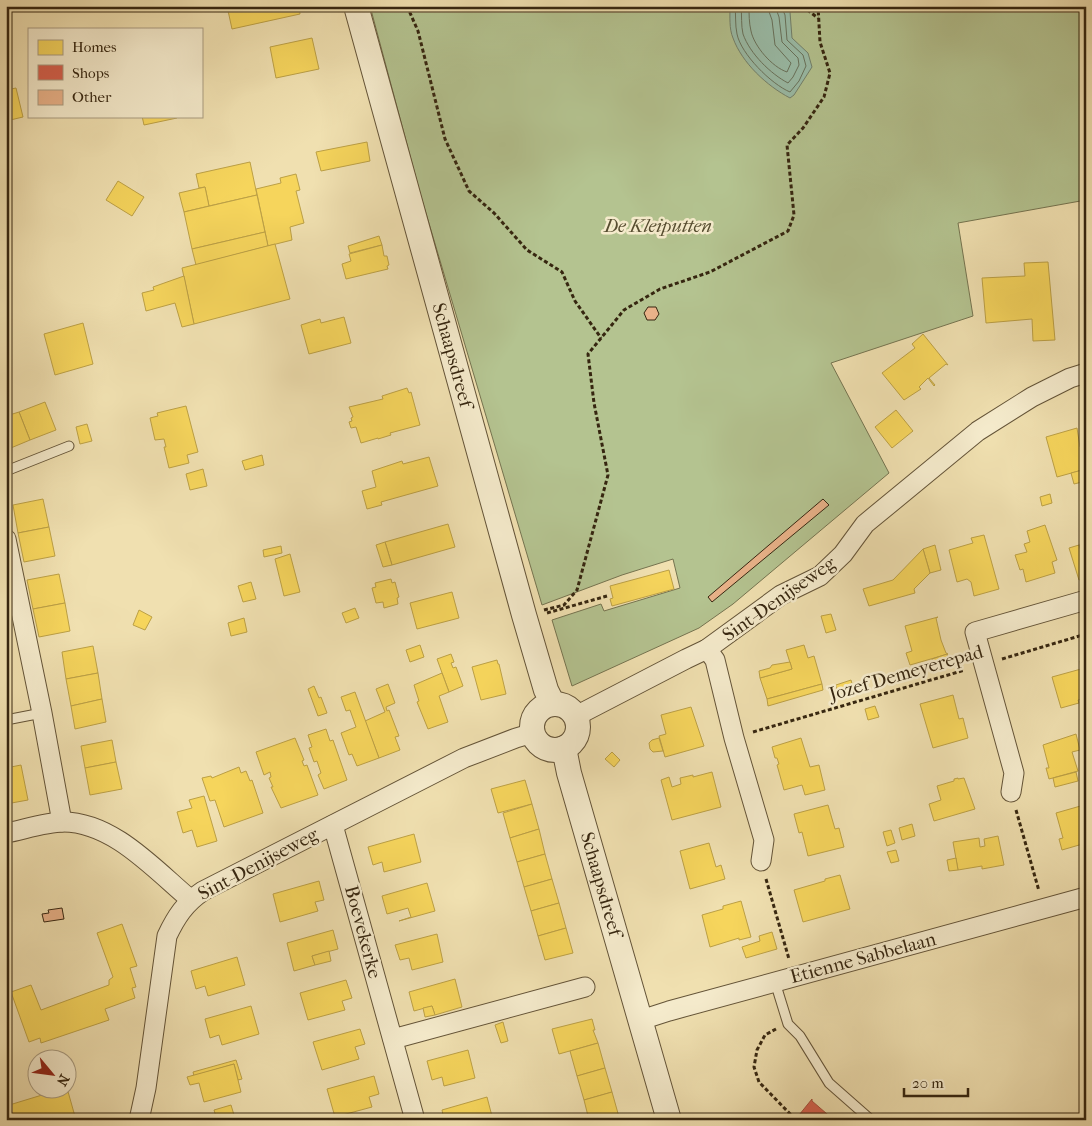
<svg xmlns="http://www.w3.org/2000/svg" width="1092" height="1126" viewBox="0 0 1092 1126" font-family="'IM FELL French Canon',serif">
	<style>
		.green { fill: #b4c390; stroke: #757450 }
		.water { fill: #9abda9; stroke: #72816c }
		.homes { fill: #f6d55c; stroke: #bca045 }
		.shops { fill: #d6604d; stroke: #a64f3b }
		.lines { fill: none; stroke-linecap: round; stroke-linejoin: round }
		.shore { stroke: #68725c; stroke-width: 1 }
		.building { fill: #e9b289; stroke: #362610 }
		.service-casing { stroke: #645438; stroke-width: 11 }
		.minor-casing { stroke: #645438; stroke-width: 21 }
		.tertiary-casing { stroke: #645438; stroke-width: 26 }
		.path { stroke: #362610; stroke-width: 3; stroke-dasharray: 4 2.5; stroke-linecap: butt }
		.service { stroke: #f5ebcc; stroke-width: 9 }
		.minor { stroke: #f5ebcc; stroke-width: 19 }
		.tertiary { stroke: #f5ebcc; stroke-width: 24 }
		.labels { text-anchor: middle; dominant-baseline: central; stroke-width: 5; stroke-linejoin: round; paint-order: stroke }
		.park-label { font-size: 19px; font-style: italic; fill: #564d30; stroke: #f5ebcc }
		.street-label { font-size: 19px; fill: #362610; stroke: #f5ebcc }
	</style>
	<rect width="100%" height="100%" fill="#f0e0b0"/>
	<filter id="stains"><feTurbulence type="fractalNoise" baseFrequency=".004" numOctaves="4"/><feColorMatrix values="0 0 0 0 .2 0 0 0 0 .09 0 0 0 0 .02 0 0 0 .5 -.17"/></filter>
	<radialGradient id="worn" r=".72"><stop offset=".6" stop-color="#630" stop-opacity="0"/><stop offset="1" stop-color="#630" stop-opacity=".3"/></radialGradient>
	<polygon class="green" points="370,6 1086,6 1086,200 958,223 973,316 831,363 889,473 733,604 699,628 572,686 552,620 601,604 604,611 680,588 673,559 622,575 542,605 420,193"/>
	<path class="water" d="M730,6H784L790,12L792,38L808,53L812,67L794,95L790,98C767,86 742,63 733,38C729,29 730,16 730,6Z"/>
	<g class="homes">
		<polygon points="227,6 299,6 300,14 232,29"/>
		<polygon points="312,38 319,69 276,78 270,47"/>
		<polygon points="16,88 23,117 6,121 6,90"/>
		<polygon points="142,116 177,116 177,118 144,125"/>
		<polygon points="367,142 370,161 321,171 316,152"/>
		<polygon points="250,162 257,195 209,206 205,187 199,188 196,174"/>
		<polygon points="296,174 300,190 296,191 304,223 290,227 292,240 268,246 256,189 281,183 280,178"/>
		<polygon points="118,181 144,197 132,216 106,200"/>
		<polygon points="205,187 209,206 184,212 179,193"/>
		<polygon points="257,195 265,232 192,249 184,212"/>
		<polygon points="265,232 268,246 196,265 192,249"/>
		<polygon points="379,236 382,245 350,253 348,246"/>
		<polygon points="275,244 290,299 194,324 182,268"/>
		<polygon points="382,245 384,256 387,256 389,265 387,266 388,269 346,279 342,264 351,261 349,254"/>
		<polygon points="1083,248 1086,248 1086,278 1085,278"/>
		<polygon points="1048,262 1055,340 1033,341 1032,319 986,323 982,278 1025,276 1024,263"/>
		<polygon points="184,276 194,324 182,327 175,303 146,311 142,293 154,290 153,287"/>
		<polygon points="344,317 351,343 309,354 301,325 320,319 321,323"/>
		<polygon points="83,323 93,364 55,375 44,334"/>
		<polygon points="923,334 948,365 946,364 929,378 935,385 934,386 928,378 919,387 921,389 904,400 882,373 915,348 912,344"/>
		<polygon points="407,388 409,393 411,392 420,425 390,433 391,435 378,439 378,438 361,443 356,427 351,428 349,422 352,421 351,418 353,417 349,407 383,399 382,396"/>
		<polygon points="45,402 56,430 30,440 19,412"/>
		<polygon points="186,406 198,452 187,455 189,463 169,468 164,447 166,447 164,439 155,440 150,418 158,416 157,413"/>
		<polygon points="896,410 913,431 892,448 875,427"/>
		<polygon points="19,412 30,440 6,450 6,416"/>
		<polygon points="87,424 92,441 80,444 76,427"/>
		<polygon points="1077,428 1080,447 1086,445 1086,469 1057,477 1046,437"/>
		<polygon points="262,455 264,465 245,470 242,461"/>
		<polygon points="429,457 438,486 381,502 382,505 367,509 362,491 376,487 372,471 402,461 403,464"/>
		<polygon points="203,469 207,486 190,490 186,474"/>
		<polygon points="1086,469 1086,481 1074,484 1071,473"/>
		<polygon points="1050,494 1052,503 1042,506 1040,497"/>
		<polygon points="43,499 49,527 18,533 13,505"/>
		<polygon points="448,524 455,547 392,565 385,542"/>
		<polygon points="1045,525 1057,560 1052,562 1055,573 1026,582 1023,569 1020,570 1015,555 1027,552 1024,544 1030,542 1027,531"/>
		<polygon points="49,527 55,556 24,562 18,533"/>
		<polygon points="984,535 999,589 974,596 971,582 967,579 957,582 949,550 973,543 971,538"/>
		<polygon points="385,542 392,565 383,567 376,545"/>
		<polygon points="1086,543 1086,565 1085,565 1079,545"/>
		<polygon points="935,545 941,570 930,573 923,549"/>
		<polygon points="1079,545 1086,567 1086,578 1079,580 1069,548"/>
		<polygon points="281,546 282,553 264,557 263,550"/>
		<polygon points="923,549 930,573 914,589 915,593 869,606 863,589 893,580"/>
		<polygon points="290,554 300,592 284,596 275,559"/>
		<polygon points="669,570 674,589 612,606 610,599 613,598 610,586"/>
		<polygon points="59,574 65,603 33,609 27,580"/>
		<polygon points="391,579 392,583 395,582 399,597 397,598 398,604 384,608 383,602 376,603 372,588 376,587 375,583"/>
		<polygon points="251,582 256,599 243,602 238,586"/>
		<polygon points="452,592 459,618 417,629 410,603"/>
		<polygon points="65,603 70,631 39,637 33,609"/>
		<polygon points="355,608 359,618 346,623 342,613"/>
		<polygon points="139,610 152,617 145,630 133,625"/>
		<polygon points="831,614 836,630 826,633 821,616"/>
		<polygon points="938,617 936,618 941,640 946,653 948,654 910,665 906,653 912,651 905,626"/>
		<polygon points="244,618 247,632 231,636 228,623"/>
		<polygon points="6,637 10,656 6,656"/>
		<polygon points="420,645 424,657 410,662 406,650"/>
		<polygon points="804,645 808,658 814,656 822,684 767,699 760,678 792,669 786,650"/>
		<polygon points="93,646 98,673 66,679 62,652"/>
		<polygon points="451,654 454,662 451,663 453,668 456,667 463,686 449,692 437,659"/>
		<polygon points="947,654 949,663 934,667 932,659"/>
		<polygon points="1086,659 1086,698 1078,700 1079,703 1061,708 1052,677 1081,669 1080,661"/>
		<polygon points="497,660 498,664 499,664 506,694 481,700 472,667"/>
		<polygon points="790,662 792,669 760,678 759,671 770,668 772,665"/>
		<polygon points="98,673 102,699 71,706 66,679"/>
		<polygon points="442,673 449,692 439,696 448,722 428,729 417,702 419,701 414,685"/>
		<polygon points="851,680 854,691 838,695 836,685"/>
		<polygon points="388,684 395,703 386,707 387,711 389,710 399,736 395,737 400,750 379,758 365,721 385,712 376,689"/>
		<polygon points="822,684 823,690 768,706 767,699"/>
		<polygon points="314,686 319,698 321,697 327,713 318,716 308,689"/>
		<polygon points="355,692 379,758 357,766 352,754 349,755 341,733 356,727 350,710 346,711 341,697"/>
		<polygon points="953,695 959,719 963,718 968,738 933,748 920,704"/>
		<polygon points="102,699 106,722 75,729 71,706"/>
		<polygon points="875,706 879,717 868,720 865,709"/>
		<polygon points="691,707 704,746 665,757 659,736 666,734 661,715"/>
		<polygon points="326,729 330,741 333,740 347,780 324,789 318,775 321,773 317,761 314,762 309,748 312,747 308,735"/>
		<polygon points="1076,734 1080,750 1072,752 1078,771 1049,779 1046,768 1049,768 1043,745"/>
		<polygon points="295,738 304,760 302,761 304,766 307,765 318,795 281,808 271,787 273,787 269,778 271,777 270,772 264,775 256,752"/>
		<polygon points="659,738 663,751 653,752 650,749 649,743 652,740"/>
		<polygon points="801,738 810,767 819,765 825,790 805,795 802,785 784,790 777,765 779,764 777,758 775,758 772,747"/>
		<polygon points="112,740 116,762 85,768 81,746"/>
		<polygon points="612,752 620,760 614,767 605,759"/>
		<polygon points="116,762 122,789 90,795 85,768"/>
		<polygon points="21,765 28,800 6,804 6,768"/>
		<polygon points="239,767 241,773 246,771 250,781 252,780 263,813 224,827 215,800 210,801 202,778 211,776 212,778"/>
		<polygon points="712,772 721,807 672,820 661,780 669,777 672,787 681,784 680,778 693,775 693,777"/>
		<polygon points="1076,772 1078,781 1055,787 1053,778"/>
		<polygon points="958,778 958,779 964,778 975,809 934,821 929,804 941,800 937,786 954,781 954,779"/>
		<polygon points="525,780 532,804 498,813 491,789"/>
		<polygon points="204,796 217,841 197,847 192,830 183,833 177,812 192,808 189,800"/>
		<polygon points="532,804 539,829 510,838 503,813"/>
		<polygon points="828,805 835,829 839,828 844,847 808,856 802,832 799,833 794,814"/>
		<polygon points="1084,805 1086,843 1062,850 1059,839 1063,838 1056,813"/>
		<polygon points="912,824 915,836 902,840 899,828"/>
		<polygon points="539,829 545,854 517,862 510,838"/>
		<polygon points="891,830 895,843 887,846 883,832"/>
		<polygon points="414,834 421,862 384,872 382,862 373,865 368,847"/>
		<polygon points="998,836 1004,865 982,869 982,866 958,870 953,842 979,838 980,847 985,846 984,839"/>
		<polygon points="709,843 716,867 721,865 725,879 690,889 680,851"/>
		<polygon points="896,850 899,861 891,863 887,852"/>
		<polygon points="545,854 552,879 524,887 517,862"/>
		<polygon points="956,858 958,870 949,871 947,860"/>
		<polygon points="840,875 850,909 803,922 794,890 825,881 825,879"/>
		<polygon points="552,879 559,903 531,911 524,887"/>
		<polygon points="319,881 324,900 315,902 318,911 280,922 273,894"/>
		<polygon points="427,883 435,911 399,921 411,917 408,908 387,914 382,896"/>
		<polygon points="741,901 751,937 739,940 739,938 710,947 702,915 723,909 723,906"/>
		<polygon points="559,903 566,928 538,936 531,911"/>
		<polygon points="122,924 137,966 130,968 136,987 132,988 135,998 105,1009 109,1020 41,1043 40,1038 29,1042 11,992 31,985 41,1010 109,985 109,980 113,977 97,933"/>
		<polygon points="566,928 573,953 545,960 538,936"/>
		<polygon points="333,930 338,949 312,956 315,965 294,971 287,943"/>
		<polygon points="772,932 777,949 746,958 742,947 760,941 759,936"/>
		<polygon points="437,934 443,962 412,970 409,958 400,960 395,945"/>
		<polygon points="329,951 331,961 315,965 312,956"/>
		<polygon points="237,957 245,985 208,996 205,986 196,989 191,971"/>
		<polygon points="455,979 462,1007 435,1015 432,1006 414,1011 409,992"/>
		<polygon points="346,980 352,998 342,1001 345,1010 308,1020 300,993"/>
		<polygon points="251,1006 259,1034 222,1045 219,1035 210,1038 205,1019"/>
		<polygon points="432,1006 435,1015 425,1017 423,1008"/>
		<polygon points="592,1019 595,1030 593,1030 598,1043 559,1054 552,1029"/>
		<polygon points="503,1022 508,1041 501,1043 495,1025"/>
		<polygon points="360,1029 365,1044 355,1047 359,1059 322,1070 313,1042"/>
		<polygon points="598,1043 605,1068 577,1076 570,1051"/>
		<polygon points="468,1050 475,1078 444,1086 442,1077 432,1080 427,1061"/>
		<polygon points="236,1060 242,1079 238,1080 234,1064 194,1076 193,1072"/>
		<polygon points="234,1064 241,1092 204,1102 199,1083 190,1085 187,1077"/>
		<polygon points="605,1068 612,1092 584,1100 577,1076"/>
		<polygon points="374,1076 379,1094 369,1097 372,1107 335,1117 327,1089"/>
		<polygon points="65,1088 67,1088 76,1120 45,1120 38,1115 26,1120 11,1120 6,1106"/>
		<polygon points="612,1092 619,1117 609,1120 589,1120 584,1100"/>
		<polygon points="487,1097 493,1120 444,1120 442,1110"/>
		<polygon points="231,1105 234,1115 217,1120 214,1110"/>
		<polygon points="234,1115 235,1115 237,1120 217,1120"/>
	</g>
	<polygon class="shops" points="812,1099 812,1101 834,1120 795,1120"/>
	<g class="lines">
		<g class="shore">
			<path d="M735,6C736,15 735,25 737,34C741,54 771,84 790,92L799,81L806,66L803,55L787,40L785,15L781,6"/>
			<path d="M741,6C742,15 741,26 743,34C750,54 771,74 788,83L793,77L799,65L798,58L782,42L779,17L775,6"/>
			<path d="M749,6C749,14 749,23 751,31C754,46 772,67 787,72L791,63L775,45L772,20L767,6"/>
		</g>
	</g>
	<g class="building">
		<polygon points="648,307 656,307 659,314 655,320 647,320 644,313"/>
		<polygon points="823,499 829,505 712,602 708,597"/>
		<polygon points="62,908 64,919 44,922 42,914 49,913 48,910"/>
	</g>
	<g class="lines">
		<g class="service-casing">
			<g id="service">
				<polyline points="6,471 69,446"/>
				<polyline points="6,720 42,713"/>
				<polyline points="775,982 788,1024 800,1036 829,1083 871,1120"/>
			</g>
		</g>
		<g class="minor-casing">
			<g id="minor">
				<polyline points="6,539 42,713 62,822"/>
				<polyline points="707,649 715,660 734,738 764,840 761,861"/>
				<polyline points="576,716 686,659 707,649 781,595 820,576 843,554 865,524 978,431 1032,397 1070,378 1086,373"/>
				<polyline points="1011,792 1014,773 975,632 1086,600"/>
				<polyline points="333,825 415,1120"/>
				<path d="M6,833C22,830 47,822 63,822C113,822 154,869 191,900"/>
				<polyline points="641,1020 669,1011 1086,897"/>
				<polyline points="393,1039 585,987"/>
				<path d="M139,1120L146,1088L167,936C176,917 185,903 203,891L464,758L516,738L533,733"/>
			</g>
		</g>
		<g class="tertiary-casing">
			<g id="tertiary">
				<path id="s1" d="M356,6L524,615L546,690L553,704"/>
				<circle cx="555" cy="727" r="23"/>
				<path id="s2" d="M564,748L569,773L669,1120"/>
			</g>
		</g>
		<g class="path">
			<polyline points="407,6 418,31 445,139 469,191 494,213 527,250 562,272 575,301 601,338"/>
			<polyline points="802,6 818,18"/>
			<polyline points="544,610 564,605 577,590 608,475 594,403 588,354 624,310 660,289 710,272 788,231 794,215 787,145 803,128 824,97 830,73 820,42 818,6"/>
			<polyline points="547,613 607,596"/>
			<polyline points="1002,659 1086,634"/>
			<polyline points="753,732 965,670"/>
			<polyline points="1016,810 1039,891"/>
			<polyline points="766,879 789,959"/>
			<polyline points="776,1029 765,1035 757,1050 754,1067 759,1082 795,1119"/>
		</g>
		<use href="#service" class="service"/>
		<use href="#minor" class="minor"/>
		<use href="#tertiary" class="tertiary"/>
	</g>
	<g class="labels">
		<g class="park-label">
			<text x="658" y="226">De Kleiputten</text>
		</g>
		<g class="street-label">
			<text stroke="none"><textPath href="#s1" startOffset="362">Schaapsdreef</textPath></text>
			<text transform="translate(779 599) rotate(-35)">Sint-Denijseweg</text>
			<text transform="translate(906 673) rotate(-16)">Jozef Demeyerepad</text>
			<text transform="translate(258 864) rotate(-28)">Sint-Denijseweg</text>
			<text stroke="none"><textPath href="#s2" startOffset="141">Schaapsdreef</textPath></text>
			<text transform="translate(363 932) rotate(75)">Boevekerke</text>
			<text transform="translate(863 958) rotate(-15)">Etienne Sabbelaan</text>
		</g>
	</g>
	<rect width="1092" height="1126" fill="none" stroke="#f0e0b0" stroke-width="25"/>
	<rect x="8" y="8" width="1077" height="1111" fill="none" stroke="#362610" stroke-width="2.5"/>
	<rect x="12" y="12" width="1067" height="1101" fill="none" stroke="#362610"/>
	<rect x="28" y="28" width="175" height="90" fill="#f5ebcc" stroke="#a99c81"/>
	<rect x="38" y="40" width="25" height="15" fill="#f6d55c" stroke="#a99c81"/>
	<text x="72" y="52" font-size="15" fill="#362610">Homes</text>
	<rect x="38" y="65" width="25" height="15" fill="#d6604d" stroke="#a99c81"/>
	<text x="72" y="78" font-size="15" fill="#362610">Shops</text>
	<rect x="38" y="90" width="25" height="15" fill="#e9b289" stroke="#a99c81"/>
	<text x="72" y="102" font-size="15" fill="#362610">Other</text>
	<g transform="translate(52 1074) rotate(119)"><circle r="24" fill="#f5ebcc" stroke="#a99c81"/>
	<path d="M0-4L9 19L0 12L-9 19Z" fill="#8f2418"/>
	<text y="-8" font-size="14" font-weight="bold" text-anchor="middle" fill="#362610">N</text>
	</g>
	<path d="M904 1088v8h64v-8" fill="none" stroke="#362610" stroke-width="2.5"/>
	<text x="912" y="1088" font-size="15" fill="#362610" stroke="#f5ebcc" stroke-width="4" paint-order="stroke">20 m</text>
	<rect width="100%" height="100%" filter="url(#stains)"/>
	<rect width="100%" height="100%" fill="url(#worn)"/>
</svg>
